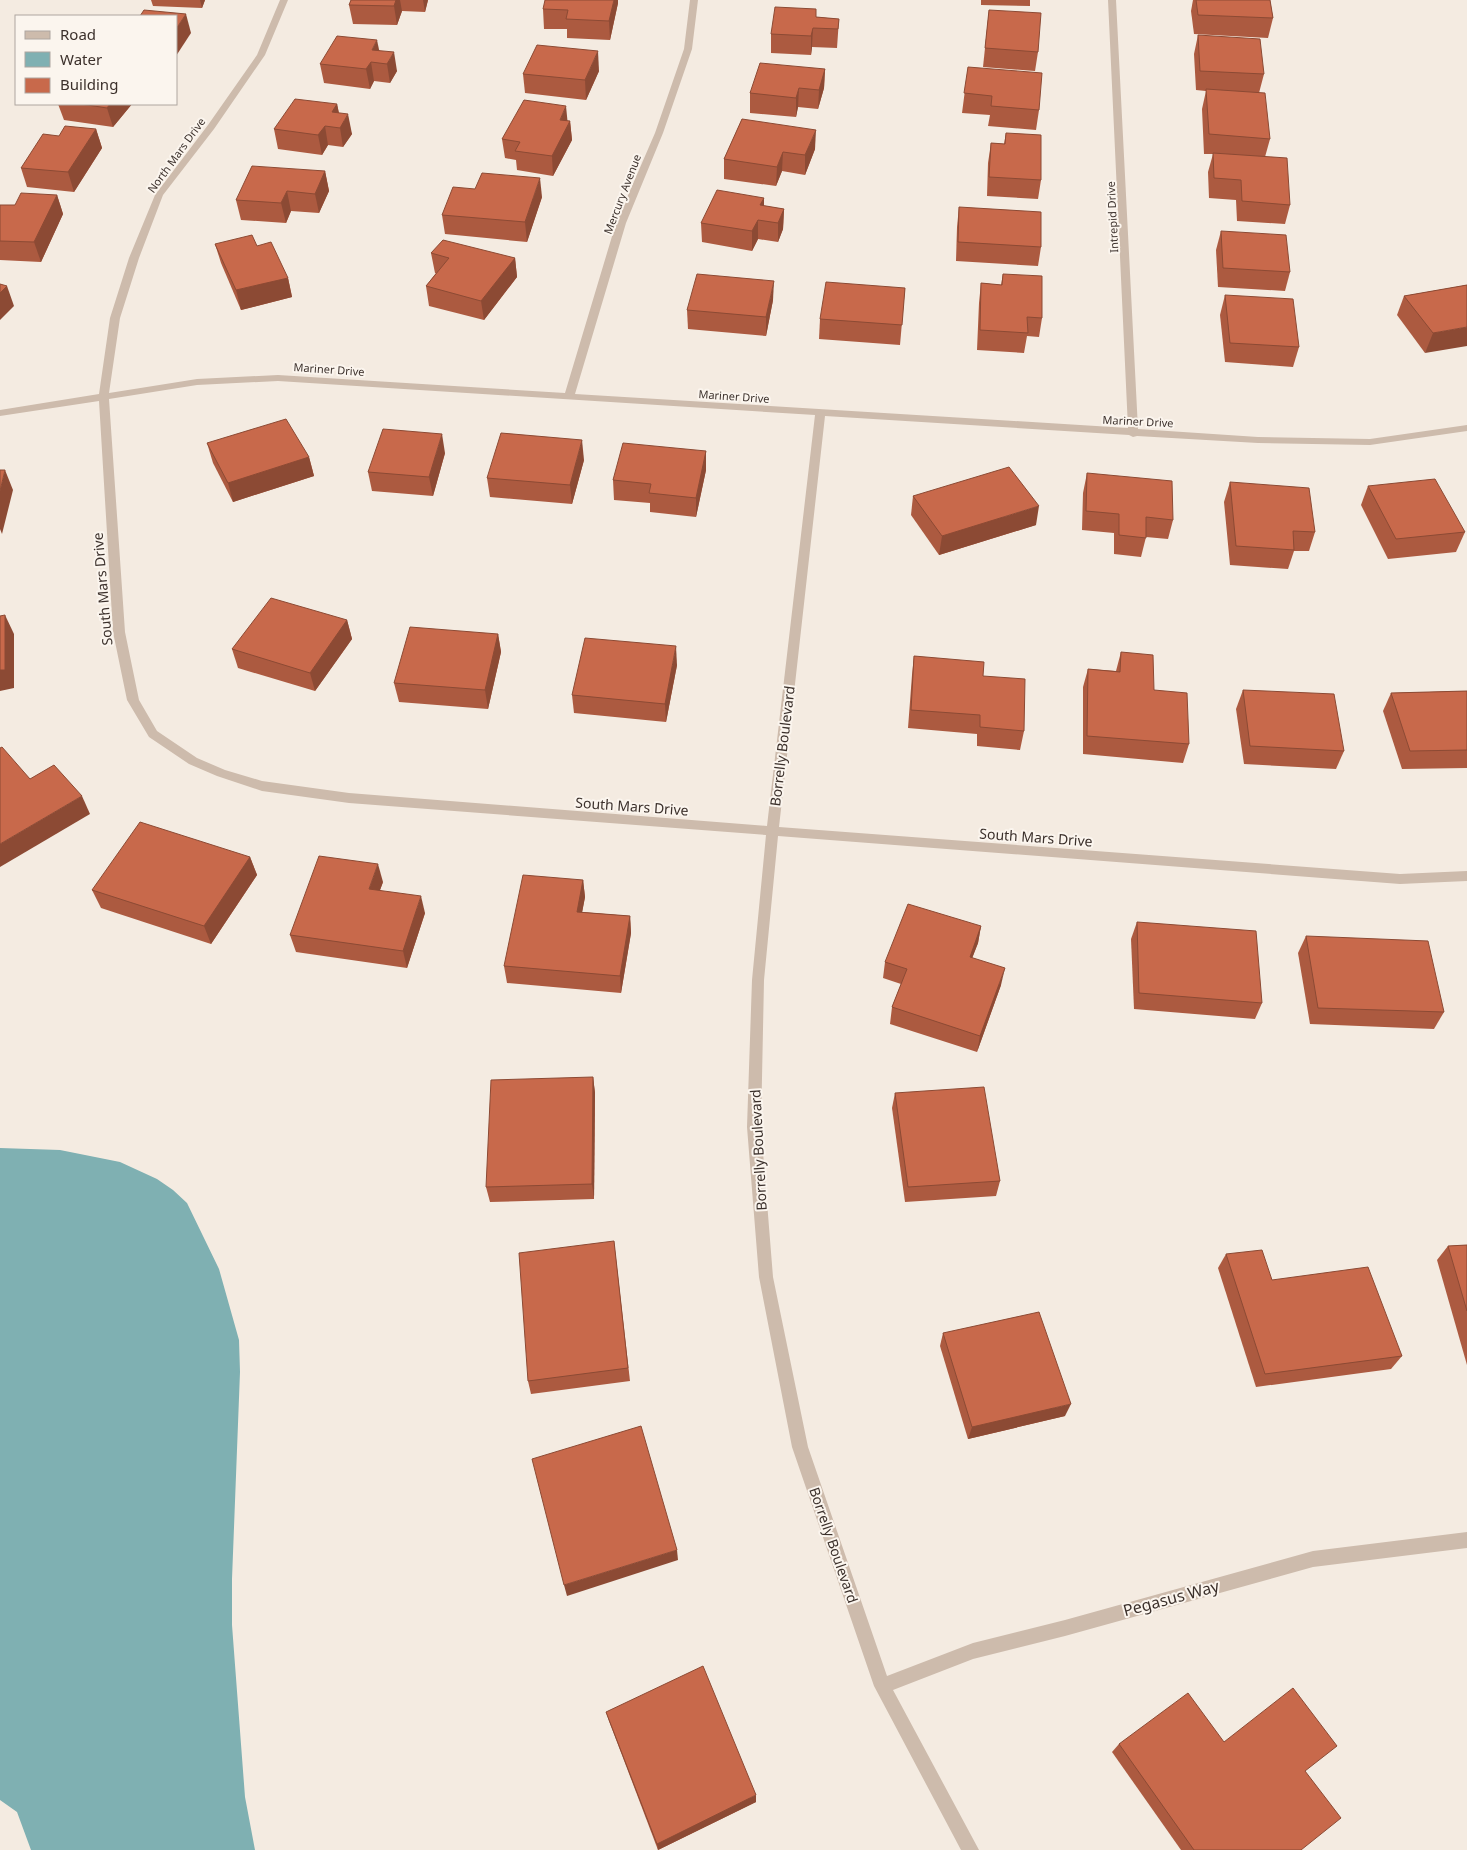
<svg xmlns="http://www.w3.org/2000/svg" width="1467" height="1850" viewBox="0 0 1467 1850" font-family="'Noto Sans',sans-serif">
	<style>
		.water { fill: #7fb0b2 }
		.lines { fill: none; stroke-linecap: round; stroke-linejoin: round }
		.minor { fill: #cdbbac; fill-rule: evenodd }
		.wall { fill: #ac5a40 }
		.shaded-wall { fill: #8c4a34 }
		.building { fill: #c8694b; stroke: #8c4a34 }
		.labels { text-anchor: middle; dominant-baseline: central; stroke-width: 4; stroke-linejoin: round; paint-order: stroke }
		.far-street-label { font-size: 11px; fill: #3b302b; stroke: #fbf5ee }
		.street-label { font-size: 14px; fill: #3b302b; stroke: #fbf5ee }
		.near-street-label { font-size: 16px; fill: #3b302b; stroke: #fbf5ee }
	</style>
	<rect width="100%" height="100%" fill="#f4ebe1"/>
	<polygon class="water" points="0,1148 60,1150 120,1162 157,1179 173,1190 187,1203 219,1269 239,1340 240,1372 232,1579 232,1625 245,1797 255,1850 31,1850 17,1812 0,1800"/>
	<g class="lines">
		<path class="minor" d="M280,0H288L265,55L214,129L163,195L139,258L120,318L109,393L197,379L278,375L565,393L616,223L655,133L684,49L690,0H698L692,49L663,133L626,223L575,394L1128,428L1108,0H1116L1138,429L1258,437L1370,439L1467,425V431L1370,445L1258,443L1137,436L1133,437L1129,435L825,416L779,827L1400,874L1467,871V881L1400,884L778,836L764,980L761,1127L773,1277L808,1447L887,1676L973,1643L1065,1620L1313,1551L1467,1532V1548L1313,1567L1065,1636L973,1659L893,1690L979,1850H961L874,1686L792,1447L759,1277L747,1127L752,980L766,835L349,803L262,791L217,776L189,764L149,737L127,700L113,632L99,401L0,416V410L99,394L110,318L129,258L155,195L208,125L257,55ZM278,381L815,415L767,826L349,793L262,781L225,770L197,758L157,731L139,700L125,632L109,399L197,385Z"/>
	</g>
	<g class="wall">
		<polygon points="151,0 205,0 202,8 153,6"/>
		<polygon points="351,0 428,0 425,12 402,11 397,25 353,24 349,5"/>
		<polygon points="981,0 1030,0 1030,6 981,5"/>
		<polygon points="1193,0 1270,0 1273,18 1268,38 1194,34 1191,11"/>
		<polygon points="618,3 610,40 567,38 567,29 544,29 543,9"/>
		<polygon points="816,9 816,17 839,19 837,48 812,47 811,55 771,53 771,34"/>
		<polygon points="989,10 1038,52 1035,71 983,67"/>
		<polygon points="1198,35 1264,74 1259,93 1270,139 1265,157 1290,205 1285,224 1237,221 1236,200 1209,198 1208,172 1213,154 1204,154 1202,109 1206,91 1196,90 1194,54"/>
		<polygon points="379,50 397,71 390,83 374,81 370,89 324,83 320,64"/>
		<polygon points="968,67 1039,110 1036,130 988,126 990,115 962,113"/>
		<polygon points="825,69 824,88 818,109 798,107 796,117 750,113 750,93"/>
		<polygon points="599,71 586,100 525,93 523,74"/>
		<polygon points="58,104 132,104 113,127 64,120"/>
		<polygon points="337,104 339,113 352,134 343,147 328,145 322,155 278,149 274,129"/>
		<polygon points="742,119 815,149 805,175 782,171 776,186 724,179 724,159"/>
		<polygon points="568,121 570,121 572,140 553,176 517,170 516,160 505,158 502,139"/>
		<polygon points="96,129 102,148 74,192 27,187 21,168 59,136"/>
		<polygon points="1006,133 1041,180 1038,199 987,196 988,163 991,143 1004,144"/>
		<polygon points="325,171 329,191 319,213 291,211 286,223 241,220 236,200"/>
		<polygon points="57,195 63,214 41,262 0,260 0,205 15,205"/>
		<polygon points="542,197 527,242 445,234 442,215"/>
		<polygon points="764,198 764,206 784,209 783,229 778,242 758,239 752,251 702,242 701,223"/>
		<polygon points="959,207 1041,247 1038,266 956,261 957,227"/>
		<polygon points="1221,231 1290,272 1285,291 1218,287 1216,250"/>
		<polygon points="215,244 257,246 288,278 292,297 241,310 221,263"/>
		<polygon points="431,253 515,258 517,277 484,320 429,306 426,286 436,273 435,273"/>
		<polygon points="1003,274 1042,318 1039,337 1027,336 1024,353 977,350 979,303 981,283 1001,285"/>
		<polygon points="1467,285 1425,353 1397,315 1404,296"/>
		<polygon points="905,288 900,345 819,339 820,319"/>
		<polygon points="1225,295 1299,347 1293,367 1225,362 1220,315"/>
		<polygon points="773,300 766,336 688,329 687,310"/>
		<polygon points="207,443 309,457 314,476 233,502 213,463"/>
		<polygon points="706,451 706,470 696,517 650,512 650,503 614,500 613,480"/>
		<polygon points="445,453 433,496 372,491 368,472"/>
		<polygon points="584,460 572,504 490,497 487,478"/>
		<polygon points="1087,473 1173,520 1168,539 1146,537 1141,557 1114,554 1114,533 1082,530 1083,493"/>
		<polygon points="1230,482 1315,532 1309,551 1294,551 1288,569 1230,565 1224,502"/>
		<polygon points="1368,486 1465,532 1456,552 1388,559 1361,505"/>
		<polygon points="913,496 1036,525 939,555 911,515"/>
		<polygon points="347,620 352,639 315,691 238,668 232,649"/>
		<polygon points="498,634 501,652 488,709 399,702 394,683"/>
		<polygon points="1121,652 1154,690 1189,744 1183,763 1083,754 1083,687 1088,669 1116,671"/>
		<polygon points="914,656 983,676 1024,731 1020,750 977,746 977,734 908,728 912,675"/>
		<polygon points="677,665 666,722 574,713 572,695"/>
		<polygon points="1243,690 1344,751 1336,769 1244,764 1236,709"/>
		<polygon points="1467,691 1467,768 1402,769 1383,711 1391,693"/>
		<polygon points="250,857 257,875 211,944 101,908 92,890"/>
		<polygon points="583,880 585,897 582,912 630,916 631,933 621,993 507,983 504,966"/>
		<polygon points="383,882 380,890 425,913 407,968 296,952 290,935"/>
		<polygon points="1137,922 1262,1003 1255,1019 1134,1009 1131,939"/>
		<polygon points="981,926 978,943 972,958 1001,985 977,1052 890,1024 892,1007 901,984 883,978 885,962"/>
		<polygon points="1306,936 1444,1012 1434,1029 1310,1024 1298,953"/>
		<polygon points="593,1077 595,1093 594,1199 490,1202 486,1187"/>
		<polygon points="895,1093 1000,1181 996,1196 905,1202 892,1108"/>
		<polygon points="614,1241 630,1381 531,1394 528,1381"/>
		<polygon points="1467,1245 1467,1365 1437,1260 1448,1246"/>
		<polygon points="1226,1254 1272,1280 1402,1356 1391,1369 1256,1387 1218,1268"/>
		<polygon points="943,1333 1065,1416 968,1439 940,1346"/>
		<polygon points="606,1712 756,1802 658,1850 609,1721"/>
		<polygon points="1224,1742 1305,1771 1301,1850 1181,1850 1112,1752 1119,1744"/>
	</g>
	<g class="shaded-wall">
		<polygon points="200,0 205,0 202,8"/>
		<polygon points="396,0 400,0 402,11 397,25 394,6"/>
		<polygon points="423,0 428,0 425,12"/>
		<polygon points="614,0 618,0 618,3 610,40 609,21"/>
		<polygon points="186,14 191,33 176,56 176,29"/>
		<polygon points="813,28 812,47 811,55 811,36"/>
		<polygon points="377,40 381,59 372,50"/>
		<polygon points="598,51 599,71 586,100 585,80"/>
		<polygon points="394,52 397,71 390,83 387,64"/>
		<polygon points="371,62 374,81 370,89 366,69"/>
		<polygon points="825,69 824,88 818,109 819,90"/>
		<polygon points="799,88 798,107 796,117 796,98"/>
		<polygon points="110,104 132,104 113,127 107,108"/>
		<polygon points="337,104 341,124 332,112"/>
		<polygon points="566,106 568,126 570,121 572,140 553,176 552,156 560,120"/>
		<polygon points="348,114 352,134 343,147 340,128"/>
		<polygon points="325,126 328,145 322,155 318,135"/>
		<polygon points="96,129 102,148 74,192 68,172"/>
		<polygon points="816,130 815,149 805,175 805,155"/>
		<polygon points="783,152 782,171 776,186 777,167"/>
		<polygon points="325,171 329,191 319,213 315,194"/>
		<polygon points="540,178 542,197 527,242 525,222"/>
		<polygon points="287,191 291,211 286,223 281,203"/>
		<polygon points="57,195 63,214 41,262 34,242"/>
		<polygon points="764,198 764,217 760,205"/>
		<polygon points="784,209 783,229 778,242 778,223"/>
		<polygon points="758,220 758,239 752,251 752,231"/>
		<polygon points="515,258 517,277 484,320 481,301"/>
		<polygon points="288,278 292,297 241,310 236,290"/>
		<polygon points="774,281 773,300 766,336 766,317"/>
		<polygon points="7,286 14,306 0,320 0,293"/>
		<polygon points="1467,327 1467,346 1425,353 1433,333"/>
		<polygon points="442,434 445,453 433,496 429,477"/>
		<polygon points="582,440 584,460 572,504 570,485"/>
		<polygon points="706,451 706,470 696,517 696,498"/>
		<polygon points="309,457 314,476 233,502 228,483"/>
		<polygon points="5,470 13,490 2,534 0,529 0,491"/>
		<polygon points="1039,506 1036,525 939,555 942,536"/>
		<polygon points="5,615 14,634 14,688 0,691 0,670"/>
		<polygon points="347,620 352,639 315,691 310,673"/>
		<polygon points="498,634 501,652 488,709 485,690"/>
		<polygon points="676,646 677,665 666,722 665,704"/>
		<polygon points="82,796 90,814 0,867 0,844"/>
		<polygon points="250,857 257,875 211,944 204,926"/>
		<polygon points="378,864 383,882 374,906 369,889"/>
		<polygon points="583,880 585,897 579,929 577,912"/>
		<polygon points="421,896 425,913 407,968 403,951"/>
		<polygon points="630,916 631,933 621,993 620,976"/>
		<polygon points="981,926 978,943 966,974 970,957"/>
		<polygon points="1005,968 1001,985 977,1052 980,1036"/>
		<polygon points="593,1077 595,1093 594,1199 592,1184"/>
		<polygon points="1071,1404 1065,1416 968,1439 972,1427"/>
		<polygon points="677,1550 678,1560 567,1596 564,1585"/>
		<polygon points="756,1795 756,1802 658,1850 657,1844"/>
	</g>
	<g class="building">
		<polygon points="351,0 396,0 394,6 349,5"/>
		<polygon points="545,0 614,0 609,21 566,19 568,10 543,9"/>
		<polygon points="1196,0 1270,0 1273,18 1198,15"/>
		<polygon points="775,7 816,9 816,17 839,19 838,29 813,28 811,36 771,34"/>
		<polygon points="144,10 186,14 176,29 176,16 140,16"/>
		<polygon points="989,10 1041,13 1038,52 985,48"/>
		<polygon points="1198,35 1260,39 1264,74 1200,71"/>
		<polygon points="337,36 377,40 372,50 394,52 387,64 371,62 366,69 320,64"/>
		<polygon points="537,45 598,51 585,80 523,74"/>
		<polygon points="760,63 825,69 819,90 799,88 796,98 750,93"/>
		<polygon points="968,67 1042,73 1039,110 991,106 992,96 964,93"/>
		<polygon points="1206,89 1265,93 1270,139 1209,134"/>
		<polygon points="295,99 337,104 332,112 348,114 340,128 325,126 318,135 274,129"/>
		<polygon points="524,100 566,106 560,120 570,121 552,156 515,151 520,142 502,139"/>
		<polygon points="81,104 110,104 107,108"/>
		<polygon points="742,119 816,130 805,155 783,152 777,167 724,159"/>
		<polygon points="65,126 96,129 68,172 21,168 43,134 59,136"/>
		<polygon points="1006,133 1041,135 1041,180 989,177 991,143 1005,144"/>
		<polygon points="1213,153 1287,158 1290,205 1242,201 1241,180 1214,178"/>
		<polygon points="252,166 325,171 315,194 287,191 281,203 236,200"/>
		<polygon points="482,173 540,178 525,222 442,215 453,187 475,189"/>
		<polygon points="717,190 764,198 760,205 784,209 778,223 758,220 752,231 701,223"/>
		<polygon points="21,193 57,195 34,242 0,241 0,205 15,205"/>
		<polygon points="959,207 1041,212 1041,247 958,242"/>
		<polygon points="1221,231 1286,235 1290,272 1223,268"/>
		<polygon points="252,235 257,246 271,242 288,278 236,290 215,244"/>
		<polygon points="443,240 515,258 481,301 426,286 449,258 431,253"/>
		<polygon points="697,274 774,281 766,317 687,310"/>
		<polygon points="1003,274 1042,276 1042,318 1027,317 1028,333 980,330 981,283 1002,285"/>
		<polygon points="826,282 905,288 902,325 820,319"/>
		<polygon points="0,284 7,286 0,293"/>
		<polygon points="1467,285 1467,327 1433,333 1404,296"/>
		<polygon points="1225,295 1293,299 1299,347 1230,343"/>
		<polygon points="286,419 309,457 228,483 207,443"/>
		<polygon points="383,429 442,434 429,477 368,472"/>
		<polygon points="501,433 582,440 570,485 487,478"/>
		<polygon points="623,443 706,451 696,498 649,493 651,484 613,480"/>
		<polygon points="1009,467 1039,506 942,536 913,496"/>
		<polygon points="0,470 5,470 0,491"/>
		<polygon points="1087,473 1172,481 1173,520 1146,517 1146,538 1119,535 1119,514 1086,511"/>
		<polygon points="1435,479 1465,532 1396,539 1368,486"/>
		<polygon points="1230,482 1309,488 1315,532 1293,531 1294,550 1236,546"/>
		<polygon points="271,598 347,620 310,673 232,649"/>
		<polygon points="5,615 5,670 0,670 0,616"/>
		<polygon points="410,627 498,634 485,690 394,683"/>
		<polygon points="585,638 676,646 665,704 572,695"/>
		<polygon points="1121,652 1153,655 1154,690 1187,693 1189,744 1087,736 1088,669 1120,672"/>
		<polygon points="914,656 984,662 983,676 1025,679 1024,731 980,727 980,715 911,710"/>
		<polygon points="1243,690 1334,694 1344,751 1250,746"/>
		<polygon points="1467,691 1467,750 1410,751 1391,693"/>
		<polygon points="2,747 30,779 54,765 82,796 0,844 0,748"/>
		<polygon points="140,822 250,857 204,926 92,890"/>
		<polygon points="319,856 378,864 369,889 421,896 403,951 290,935"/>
		<polygon points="523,875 583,880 577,912 630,916 620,976 504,966"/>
		<polygon points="908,904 981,926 970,957 1005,968 980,1036 892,1007 907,969 885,962"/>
		<polygon points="1137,922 1256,931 1262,1003 1139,993"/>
		<polygon points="1306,936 1428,941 1444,1012 1318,1008"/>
		<polygon points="593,1077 592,1184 486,1187 491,1080"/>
		<polygon points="984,1087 1000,1181 908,1187 895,1093"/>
		<polygon points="614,1241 628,1368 528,1381 519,1253"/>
		<polygon points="1467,1245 1467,1311 1448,1246"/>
		<polygon points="1262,1250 1272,1280 1368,1267 1402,1356 1265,1374 1226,1254"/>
		<polygon points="1039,1312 1071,1404 972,1427 943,1333"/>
		<polygon points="641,1426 677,1550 564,1585 532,1459"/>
		<polygon points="703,1666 756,1795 657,1844 606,1712"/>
		<polygon points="1293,1688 1337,1746 1305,1771 1341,1818 1301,1850 1194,1850 1119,1744 1188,1693 1224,1742"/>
	</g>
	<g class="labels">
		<g class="far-street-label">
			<text transform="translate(176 155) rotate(-54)">North Mars Drive</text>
			<text transform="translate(622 194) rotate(-69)">Mercury Avenue</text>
			<text transform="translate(1112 217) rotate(-93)">Intrepid Drive</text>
			<text transform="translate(329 369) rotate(4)">Mariner Drive</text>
			<text transform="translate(734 396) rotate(4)">Mariner Drive</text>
			<text transform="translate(1138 421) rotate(3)">Mariner Drive</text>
		</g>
		<g class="street-label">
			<text transform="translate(102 589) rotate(-95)">South Mars Drive</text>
			<text transform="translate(782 746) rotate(-83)">Borrelly Boulevard</text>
			<text transform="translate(632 806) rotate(4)">South Mars Drive</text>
			<text transform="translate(1036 837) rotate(4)">South Mars Drive</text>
			<text transform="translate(758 1150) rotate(-93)">Borrelly Boulevard</text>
			<text transform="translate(834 1545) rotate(71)">Borrelly Boulevard</text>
		</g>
		<g class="near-street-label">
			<text transform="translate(1171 1598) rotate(-15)">Pegasus Way</text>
		</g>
	</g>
	<rect x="15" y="15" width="162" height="90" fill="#fbf5ee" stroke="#aea6a0"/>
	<rect x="25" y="31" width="25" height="8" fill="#cdbbac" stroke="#aea6a0"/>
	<text x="60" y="40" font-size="15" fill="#3b302b">Road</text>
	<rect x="25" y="52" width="25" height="15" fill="#7fb0b2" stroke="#aea6a0"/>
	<text x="60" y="65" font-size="15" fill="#3b302b">Water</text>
	<rect x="25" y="78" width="25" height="15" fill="#c8694b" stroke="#aea6a0"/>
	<text x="60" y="90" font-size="15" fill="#3b302b">Building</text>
</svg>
